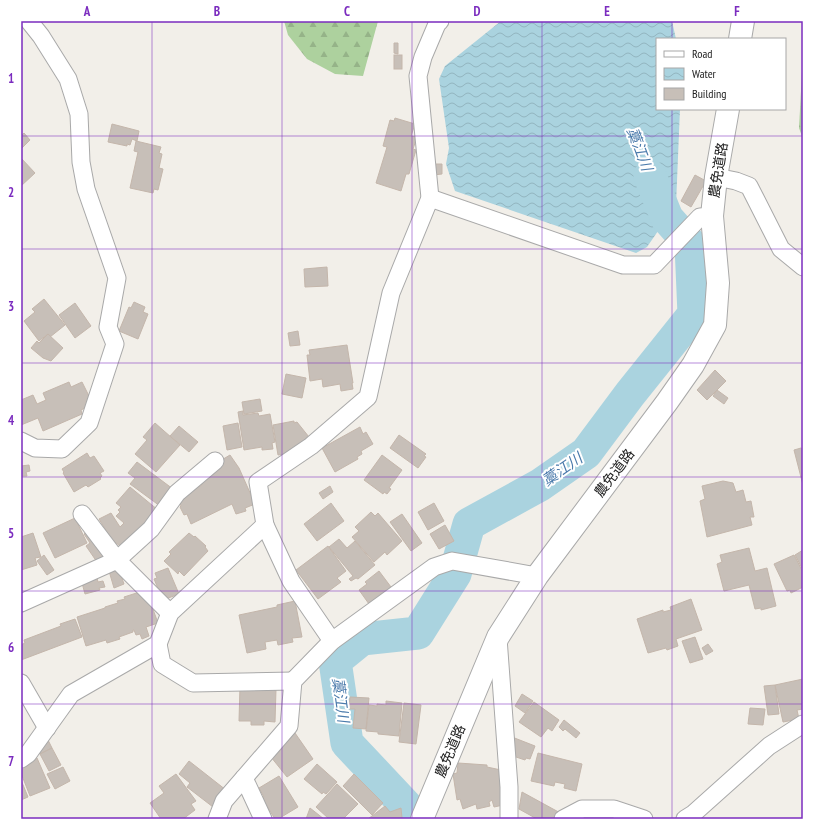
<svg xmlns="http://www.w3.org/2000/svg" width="824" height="840" viewBox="0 0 824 840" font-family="'PT Sans Narrow','Noto Sans JP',sans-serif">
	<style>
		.forest { fill: url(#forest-firs) }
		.water { fill: url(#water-waves) }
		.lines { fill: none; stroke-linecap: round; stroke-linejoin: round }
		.river { stroke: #aad3df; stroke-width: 33 }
		.building { fill: #c7bfb8; stroke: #c4b6ab }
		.minor-casing { stroke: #a9a9a9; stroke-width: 19 }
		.tertiary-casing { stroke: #a9a9a9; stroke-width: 24 }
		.minor { stroke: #fff; stroke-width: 17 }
		.tertiary { stroke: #fff; stroke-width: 22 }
		.grid { fill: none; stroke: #7b2cbf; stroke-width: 1; stroke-opacity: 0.55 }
		.labels { text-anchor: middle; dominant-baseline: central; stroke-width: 4; stroke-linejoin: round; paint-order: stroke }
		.street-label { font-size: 14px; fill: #222; stroke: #fff }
		.water-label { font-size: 15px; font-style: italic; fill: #4a7aab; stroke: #fff }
		.neatline { fill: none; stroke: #7b2cbf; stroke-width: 1.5 }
		.grid-label { font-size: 13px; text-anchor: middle; font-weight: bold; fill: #7b2cbf }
	</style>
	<defs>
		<pattern id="forest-firs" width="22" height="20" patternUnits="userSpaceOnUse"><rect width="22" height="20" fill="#add19e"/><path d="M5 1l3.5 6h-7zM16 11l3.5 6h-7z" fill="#95b388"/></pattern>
		<pattern id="water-waves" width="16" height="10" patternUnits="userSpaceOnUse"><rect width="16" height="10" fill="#aad3df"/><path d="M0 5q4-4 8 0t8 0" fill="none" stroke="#92b5bf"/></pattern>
	</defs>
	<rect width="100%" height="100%" fill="#f2efe9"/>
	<g class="forest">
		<polygon points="284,21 378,21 363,76 335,74 307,59 288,35"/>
		<polygon points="803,53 803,139 799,128"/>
	</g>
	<polygon class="water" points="501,21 672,21 676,39 657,39 657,109 680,109 676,205 647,247 636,253 455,191 446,164 449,148 439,79 445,66"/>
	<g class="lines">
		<polyline class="river" points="410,810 347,743 335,661 362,639 418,633 455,574 469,524 540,485 586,453 630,394 694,314 691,245 667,218 650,176"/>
	</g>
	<g class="building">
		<polygon points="394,43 398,43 398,54 394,53"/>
		<rect x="394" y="55" width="8" height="14"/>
		<polygon points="395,118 415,124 411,136 417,137 413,149 416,150 409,174 406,174 401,191 376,183 387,147 383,146 390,120 394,121"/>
		<polygon points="112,124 139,131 137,141 132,139 130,145 127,144 127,146 108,142"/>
		<polygon points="24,133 30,140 21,149 21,136"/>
		<polygon points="136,141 161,147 159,153 162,154 159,168 163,169 158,190 154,189 153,193 130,188 138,152 134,151"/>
		<polygon points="21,158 35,173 21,186"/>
		<polygon points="433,164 442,164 442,174 433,175"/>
		<polygon points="695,175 706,181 691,207 681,201"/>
		<polygon points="327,267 328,286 305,287 304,269"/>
		<polygon points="44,299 65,325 50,337 48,334 39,341 24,321 35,312 32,309"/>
		<polygon points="134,302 145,307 143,312 148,314 138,339 119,331 129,307 131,308"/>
		<polygon points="75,303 91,326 75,338 59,315"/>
		<polygon points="298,331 300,345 290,346 288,333"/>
		<polygon points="48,334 63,348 51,361 43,358 31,348 37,341 39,343"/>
		<polygon points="347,345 353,383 352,383 353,389 341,391 340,384 323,387 322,379 310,381 307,355 310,355 309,350"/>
		<polygon points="715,370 726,381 707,400 697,390"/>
		<polygon points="286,374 306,378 302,398 282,394"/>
		<polygon points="69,382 71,387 82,382 93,404 81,410 82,414 43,431 38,418 21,425 21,400 33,395 37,404 46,400 43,393"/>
		<polygon points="717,390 728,398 724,404 713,396"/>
		<polygon points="260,399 262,411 244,414 242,402"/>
		<polygon points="243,411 243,415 258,413 259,416 270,414 275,442 272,443 273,449 262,450 262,447 244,450 238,412"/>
		<polygon points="294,421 294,423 297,422 309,437 299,452 278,455 273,425"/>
		<polygon points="155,423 180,445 156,472 135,454 147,440 143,437"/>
		<polygon points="238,423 242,447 227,450 223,426"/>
		<polygon points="179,426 198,442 189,452 170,436"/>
		<polygon points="360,427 363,434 366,432 373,444 361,451 362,454 357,457 358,459 335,472 322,448"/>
		<polygon points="399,435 426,454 424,456 426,457 418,468 390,448"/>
		<polygon points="801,448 803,449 803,485 794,450"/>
		<polygon points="87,453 90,458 94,456 104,471 100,473 102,476 100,478 101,479 88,487 86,485 74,492 63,473 64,472 62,469"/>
		<polygon points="230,455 239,468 255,504 245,508 246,511 236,514 232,504 191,524 187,514 184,515 180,507 181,506 178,498 202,485 199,478 220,461"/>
		<polygon points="382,455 402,470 389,488 391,489 387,494 384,492 383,494 364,480"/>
		<polygon points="137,462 173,489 160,506 130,484 135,478 128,473"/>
		<polygon points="29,465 30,471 26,472 27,476 21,476 21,466"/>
		<polygon points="723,481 733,483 736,492 743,490 746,502 751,501 754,517 750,517 752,525 707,537 700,501 705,499 702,486"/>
		<polygon points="330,486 333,492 323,499 319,493"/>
		<polygon points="130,487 158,510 127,551 112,540 99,519 111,513 120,527 124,523 116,516 120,512 118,510 121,507 116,503"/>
		<polygon points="331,503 344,521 317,541 304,524"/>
		<polygon points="434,503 444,521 428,530 418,512"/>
		<polygon points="371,512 375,516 378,513 402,541 387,555 385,552 374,562 352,537 359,531 355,527"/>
		<polygon points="402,514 422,543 411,551 390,522"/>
		<polygon points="75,518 87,543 55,558 43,533"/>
		<polygon points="445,525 454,541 439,549 430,534"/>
		<polygon points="92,528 110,554 97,562 86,546 90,543 84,534"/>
		<polygon points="33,533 41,557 35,558 37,565 21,570 21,537"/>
		<polygon points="189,533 194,537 195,536 206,546 205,547 208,551 184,576 179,571 178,574 164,561 171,554 169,552"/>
		<polygon points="339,539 347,548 355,541 375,565 358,579 356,578 351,581 349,579 353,576 329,547"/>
		<polygon points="328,546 346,571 337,578 341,582 318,599 296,570"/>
		<polygon points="749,548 755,571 767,568 776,606 761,610 761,608 755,609 749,585 724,591 717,564 722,562 720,555"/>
		<polygon points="803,550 803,570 795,555"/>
		<polygon points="44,555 54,570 47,575 37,561"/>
		<polygon points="794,555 803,572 803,587 791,593 790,590 787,591 774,564"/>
		<polygon points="118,567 124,584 114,588 109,571"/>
		<polygon points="168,568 179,594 163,600 154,579 157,578 155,573"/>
		<polygon points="379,571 391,587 369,604 359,590 367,584 365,582"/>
		<polygon points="97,578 98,582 103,581 105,587 99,588 100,590 85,594 82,583"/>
		<polygon points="146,590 158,623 146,627 149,636 142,639 140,634 136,635 134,630 133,630 133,632 119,637 120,639 107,643 106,640 86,646 77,617 105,608 105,607 118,603 117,601 125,599 124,597"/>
		<polygon points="691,599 702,630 676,639 678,646 667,650 666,648 648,653 637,619 663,610 663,612 671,610 670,607"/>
		<polygon points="295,601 302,637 292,638 293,642 278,645 277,640 265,642 266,649 247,653 239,615 277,607 277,605"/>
		<polygon points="75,619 82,637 21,660 21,645 25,643 24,640 61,626 60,624"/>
		<polygon points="695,637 703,659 690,663 682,641"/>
		<polygon points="708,644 713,651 706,655 702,648"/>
		<polygon points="803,679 803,709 797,710 799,719 783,722 775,685"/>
		<polygon points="775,685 779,714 768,715 764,686"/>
		<polygon points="240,686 276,689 275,722 264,721 264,725 251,725 251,721 239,721"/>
		<polygon points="522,694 533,701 525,713 515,706"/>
		<polygon points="350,697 369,698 366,729 353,728 355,709 349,709"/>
		<polygon points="386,701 402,703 399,736 378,734 378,732 366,731 369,705 377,706 377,704 386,705"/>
		<polygon points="534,702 559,720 552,731 548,728 541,737 519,722"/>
		<polygon points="404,703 421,705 416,744 399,742"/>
		<polygon points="750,708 765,709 763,725 748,724"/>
		<polygon points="564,720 580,733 576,738 565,729 563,731 559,727"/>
		<polygon points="295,733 313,759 287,777 271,757 282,749 279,745"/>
		<polygon points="45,734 52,748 40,754 36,747"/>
		<polygon points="512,737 535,746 530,759 526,758 525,760 507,754"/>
		<polygon points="52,748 61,765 49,771 40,754"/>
		<polygon points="538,753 582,764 576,791 564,788 565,784 555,782 554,786 531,781"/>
		<polygon points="37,758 50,788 30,796 21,773 21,764"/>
		<polygon points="189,761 226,790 213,807 187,787 190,783 179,774"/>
		<polygon points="458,763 487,765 487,767 501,770 508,804 494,807 492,800 489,802 490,806 477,809 476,804 463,809 460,799 457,800 453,774 457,773"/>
		<polygon points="317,764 337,782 326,794 323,792 322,794 304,779"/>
		<polygon points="63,767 70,781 55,789 47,774"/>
		<polygon points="176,774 196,801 191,804 195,810 183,819 161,819 150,803 164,793 159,786"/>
		<polygon points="354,774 383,803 372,815 343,786"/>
		<polygon points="279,776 298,807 278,819 275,819 262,798 264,797 259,788"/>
		<polygon points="21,780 28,797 21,800"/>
		<polygon points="337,784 358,804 343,819 329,819 316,807"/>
		<polygon points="522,792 564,815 562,819 537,819 519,809"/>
		<polygon points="385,806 390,812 401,808 402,818 368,819"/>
		<polygon points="310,808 324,819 306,819"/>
	</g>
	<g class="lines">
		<g class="minor-casing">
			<g id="minor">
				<polyline points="716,177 736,181 749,186 781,249 803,267"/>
				<polyline points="430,198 623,265 654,265 700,217 712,216"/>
				<polyline points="21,441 35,448 62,449 89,423 115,344 108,327 117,278 86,189 81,162 79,114 68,79 41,36 29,21"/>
				<polyline points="82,514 117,560 170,613"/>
				<polyline points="265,525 291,581 332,641"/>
				<polyline points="21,603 117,560 151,529 177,493 215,461"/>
				<polyline points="498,638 509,787 509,819"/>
				<polyline points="158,644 162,664 193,683 293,681"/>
				<polyline points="21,683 47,728"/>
				<polyline points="21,759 28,754 71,694 158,644 170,613 265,525 258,482 311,446 368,397 391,293 430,198 418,76 423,57 437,24 440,21"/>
				<polyline points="244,778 263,819"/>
				<polyline points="217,819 224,801 289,726 293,681 332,641 434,567 452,561 537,576"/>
				<polyline points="563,819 582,809 614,809 644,819"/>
				<polyline points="685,819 693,814 769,746 803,724"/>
			</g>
		</g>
		<g class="tertiary-casing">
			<g id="tertiary">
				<polyline points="740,39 743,21"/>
				<polyline points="422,819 498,637 537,576 667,402 693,365 715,325 718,283 712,216 716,177 728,109"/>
			</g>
		</g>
		<use href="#minor" class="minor"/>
		<use href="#tertiary" class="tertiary"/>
	</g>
	<path class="grid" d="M152,21V819M282,21V819M412,21V819M542,21V819M672,21V39M672,109V819M21,136H803M21,249H803M21,363H803M21,477H803M21,591H803M21,704H803"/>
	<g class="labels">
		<g class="street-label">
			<text transform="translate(718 170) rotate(-81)">農免道路</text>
			<text transform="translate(614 473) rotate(-53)">農免道路</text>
			<text transform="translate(450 751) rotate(-67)">農免道路</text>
		</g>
		<g class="water-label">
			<text transform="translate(640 149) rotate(69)">藁江川</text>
			<text transform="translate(562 469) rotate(-35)">藁江川</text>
			<text transform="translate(341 700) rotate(82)">藁江川</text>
		</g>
	</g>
	<rect width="824" height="840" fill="none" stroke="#ffffff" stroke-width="44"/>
	<rect x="656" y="38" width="130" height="72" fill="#ffffff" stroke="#a7a7a7"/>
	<rect x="664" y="51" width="20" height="6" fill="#ffffff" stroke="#a7a7a7"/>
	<text x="692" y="58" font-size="12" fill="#222222">Road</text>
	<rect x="664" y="68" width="20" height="12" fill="url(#water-waves)" stroke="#a7a7a7"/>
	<text x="692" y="78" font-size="12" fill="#222222">Water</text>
	<rect x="664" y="88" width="20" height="12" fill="#c7bfb8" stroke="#a7a7a7"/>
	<text x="692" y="98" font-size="12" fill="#222222">Building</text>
	<rect x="22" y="22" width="780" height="796" class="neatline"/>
	<g class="grid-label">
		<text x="87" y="16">A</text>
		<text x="217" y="16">B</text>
		<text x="347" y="16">C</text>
		<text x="477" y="16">D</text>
		<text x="607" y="16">E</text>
		<text x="737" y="16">F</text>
		<text x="11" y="83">1</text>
		<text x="11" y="197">2</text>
		<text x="11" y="311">3</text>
		<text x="11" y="425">4</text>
		<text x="11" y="538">5</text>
		<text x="11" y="652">6</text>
		<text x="11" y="766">7</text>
	</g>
</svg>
